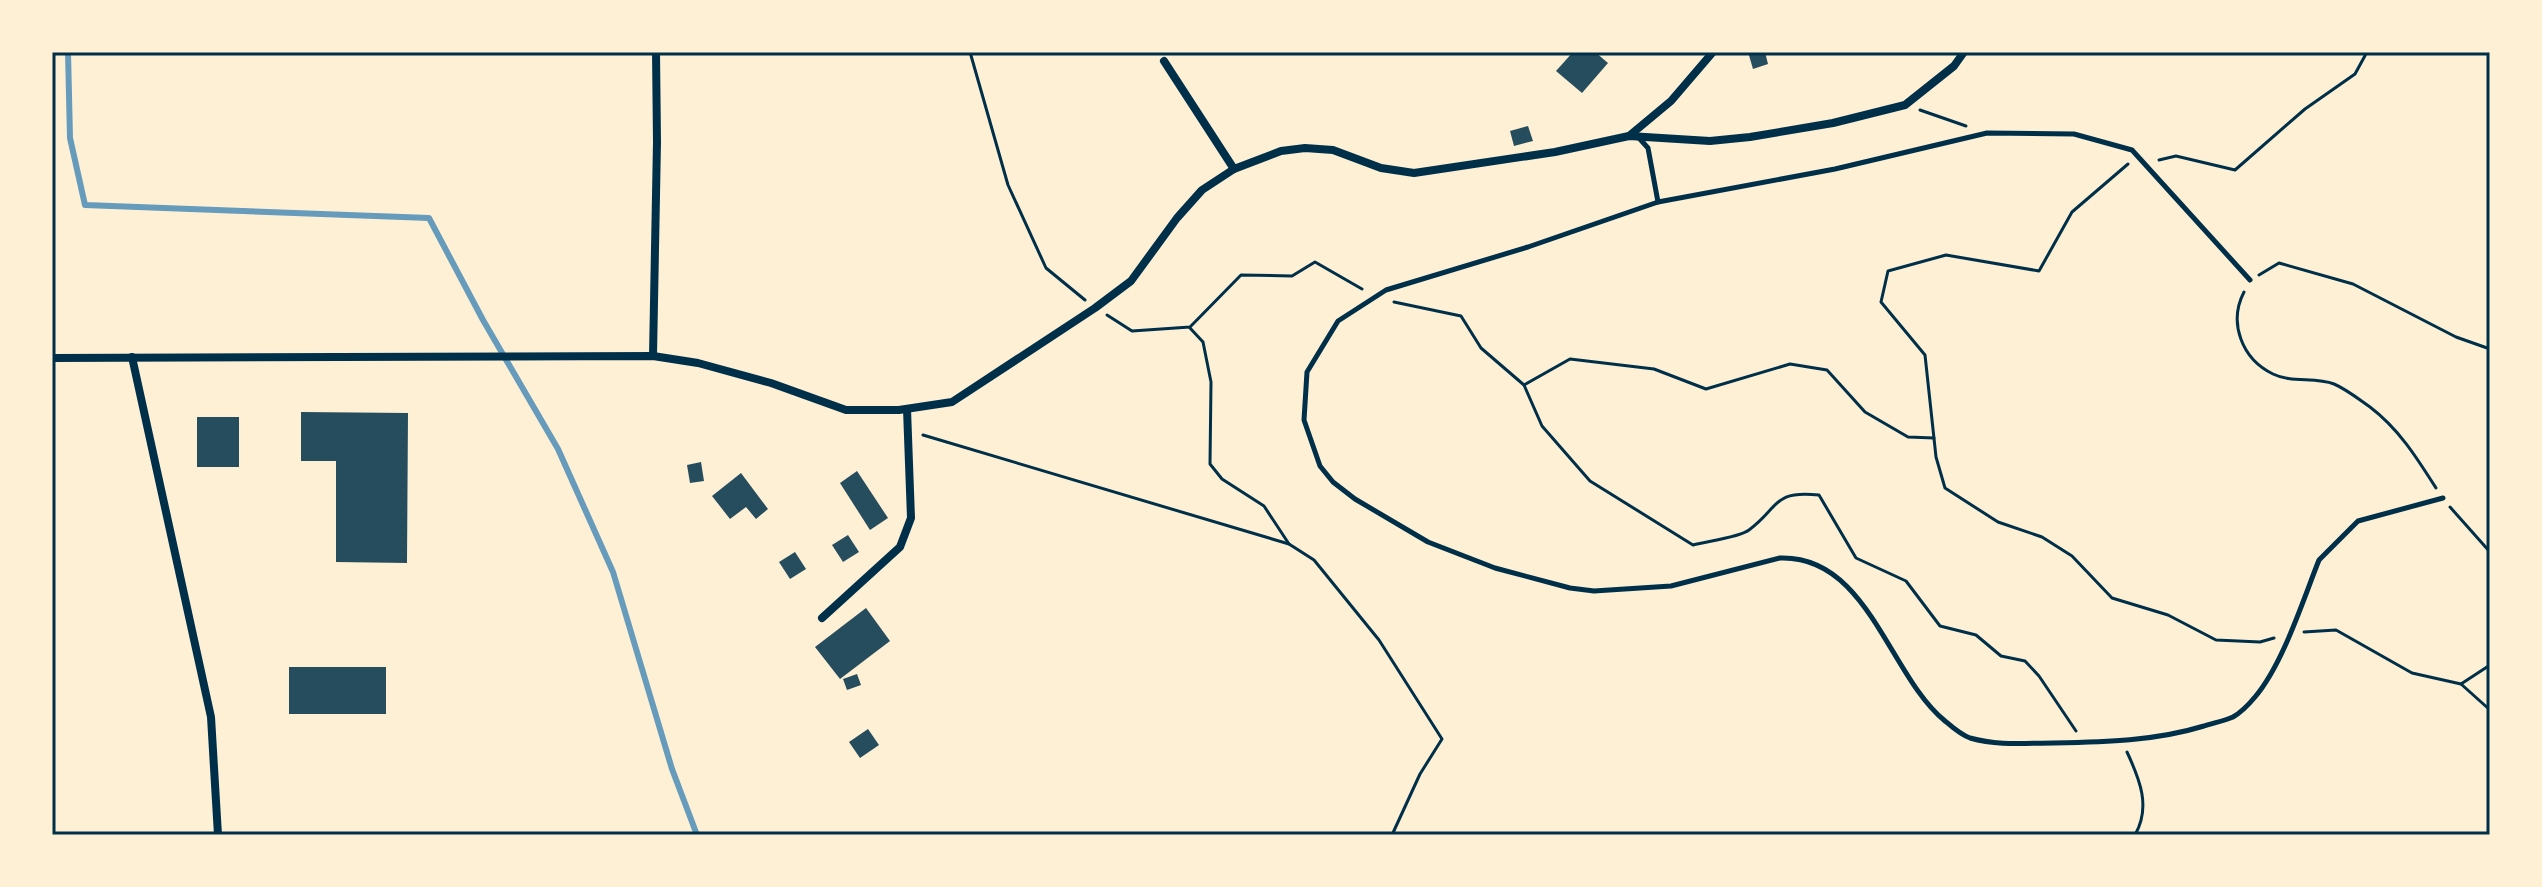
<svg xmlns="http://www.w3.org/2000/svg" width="2542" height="887" viewBox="0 0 2542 887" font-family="'DejaVu Sans',sans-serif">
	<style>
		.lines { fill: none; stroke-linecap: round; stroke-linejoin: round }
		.stream { stroke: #669bbc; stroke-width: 6 }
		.building { fill: #264d5e }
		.path { stroke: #003049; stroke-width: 3 }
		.service { stroke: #003049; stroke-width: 5 }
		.minor { stroke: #003049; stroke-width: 8 }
		.neatline { fill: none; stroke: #003049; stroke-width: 3 }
	</style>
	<rect width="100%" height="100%" fill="#fdf0d5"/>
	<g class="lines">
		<polyline class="stream" points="68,52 70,138 85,205 429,218 483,320 558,449 613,572 672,769 697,835"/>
	</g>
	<g class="building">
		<polygon points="1573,52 1595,52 1608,63 1582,93 1556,71"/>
		<polygon points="1748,52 1765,52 1768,64 1753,69"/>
		<polygon points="1528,126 1533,141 1514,146 1510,131"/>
		<polygon points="301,412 408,413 407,563 336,562 336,461 301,461"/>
		<rect x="197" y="417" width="42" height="50"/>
		<polygon points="701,462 704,481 690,483 687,465"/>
		<polygon points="857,471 888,518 870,530 840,483"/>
		<polygon points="741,473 768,509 756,519 746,507 730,519 712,496"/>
		<polygon points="848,535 859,552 843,562 832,545"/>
		<polygon points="795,552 806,569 790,579 779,562"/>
		<polygon points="866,608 890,641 840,679 815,647"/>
		<rect x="289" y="667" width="97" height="47"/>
		<polygon points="857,674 861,685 847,690 843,679"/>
		<polygon points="868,729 879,745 860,758 849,742"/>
	</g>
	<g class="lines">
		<g class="path">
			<polyline points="970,52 1008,185 1046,268 1085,300"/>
			<polyline points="1920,110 1966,126"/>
			<polyline points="2159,160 2176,156 2235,170 2305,109 2355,74 2367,52"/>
			<polyline points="2128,164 2072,212 2039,271 1946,255 1888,271 1881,302 1925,355 1936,457 1945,488 1998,522 2042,537 2072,556 2112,598 2168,615 2216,640 2260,642 2274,638"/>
			<polyline points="2259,275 2279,263 2353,284 2456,337 2490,349"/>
			<path d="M2244,292C2228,323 2242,359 2273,374C2291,383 2315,377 2334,384C2346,389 2360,400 2370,407C2399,429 2417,458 2436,488"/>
			<path d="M1394,302L1461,316L1481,348L1524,385L1542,426L1590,481L1693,545C1707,541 1738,538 1749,530C1780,507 1772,490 1819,495L1856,558L1906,581L1940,626L1976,635L2001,656L2025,661L2039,676L2076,731"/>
			<polyline points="1107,315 1132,331 1190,327 1241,275 1292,276 1315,262 1362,289"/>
			<polyline points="1190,328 1203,342 1211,382 1210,464 1222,479 1264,506 1289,544"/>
			<polyline points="1524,385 1570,359 1654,369 1706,389 1790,364 1827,370 1865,412 1908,437 1934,438"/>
			<polyline points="923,435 1289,544 1314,560 1379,640 1442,739 1420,774 1392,835"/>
			<polyline points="2450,507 2490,552"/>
			<polyline points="2304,632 2336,630 2412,673 2461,684 2490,710"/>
			<polyline points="2461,684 2490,665"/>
			<path d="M2127,752C2140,780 2151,807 2135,835"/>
		</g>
		<g class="service">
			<polyline points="1639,138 1648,148 1658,202"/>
			<path d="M2250,280L2132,150L2074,134L1987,133L1835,169L1658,202L1528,247L1386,290L1338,321L1307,372L1304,420L1320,466L1333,482L1355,499L1428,542L1495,568L1570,588L1594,591L1671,586L1780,558C1868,555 1889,676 1945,721C1952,727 1961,735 1970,738C1998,746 2026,743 2054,743C2105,742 2155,741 2204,726C2213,723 2224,721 2233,717C2240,713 2250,703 2255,697C2283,664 2303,600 2319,560L2358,521L2443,498"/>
		</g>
		<g class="minor">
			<polyline points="1164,61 1234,169"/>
			<polyline points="1629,136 1671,101 1713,52"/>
			<polyline points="653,356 657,142 656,52"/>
			<polyline points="132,357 211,717 218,835"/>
			<polyline points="52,358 653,356 698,363 771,383 846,410 899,410 952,402 1095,308 1131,281 1177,218 1202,190 1234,169 1281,151 1305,148 1333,150 1381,168 1414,173 1555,152 1629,136 1710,141 1750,137 1833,123 1905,105 1954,66 1964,52"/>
			<polyline points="822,618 900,547 911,518 907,409"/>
		</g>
	</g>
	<rect width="2542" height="887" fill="none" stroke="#fdf0d5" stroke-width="108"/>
	<rect x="54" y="54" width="2434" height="779" class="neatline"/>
</svg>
